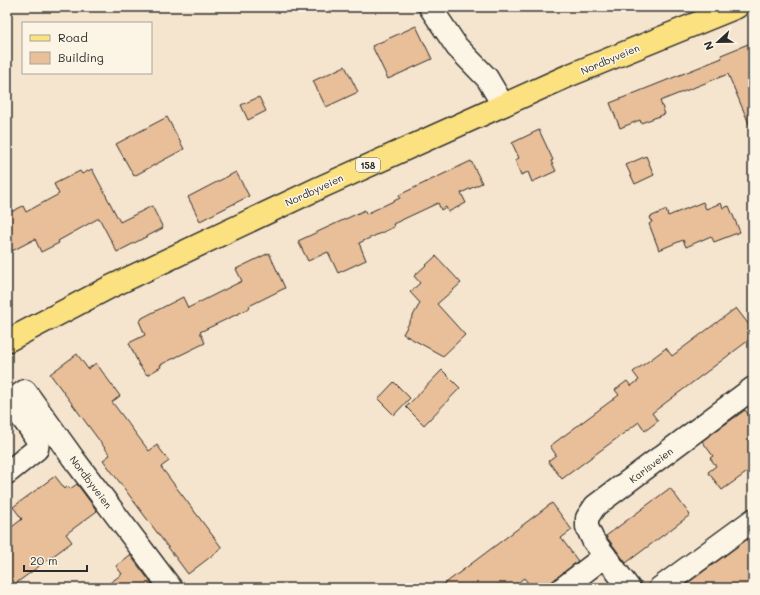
<svg xmlns="http://www.w3.org/2000/svg" width="760" height="595" viewBox="0 0 760 595" font-family="Mali,sans-serif">
	<style>
		.building { fill: #e9bf99; stroke: #2b2b2b }
		.lines { fill: none; stroke-linecap: round; stroke-linejoin: round }
		.minor-casing { stroke: #2b2b2b; stroke-width: 25 }
		.major-casing { stroke: #2b2b2b; stroke-width: 25 }
		.minor { stroke: #fcf5e5; stroke-width: 22 }
		.major { stroke: #fbe180; stroke-width: 22 }
		.labels { text-anchor: middle; dominant-baseline: central; stroke-width: 3; stroke-linejoin: round; paint-order: stroke }
		.shield { fill: #fcf5e5; stroke: #6a6863; stroke-width: 1 }
		.shield-label { font-size: 9px; font-weight: bold; fill: #2b2b2b }
		.street-label { font-size: 10px; fill: #2b2b2b; stroke: #fcf5e5 }
	</style>
	<rect width="100%" height="100%" fill="#f6e5ce"/>
	<filter id="ink" filterUnits="userSpaceOnUse"><feTurbulence type="fractalNoise" baseFrequency=".025" numOctaves="2"/><feDisplacementMap in="SourceGraphic" scale="8" xChannelSelector="R" yChannelSelector="G"/><feConvolveMatrix kernelMatrix="1 2 1 2 8 2 1 2 1" color-interpolation-filters="sRGB"/></filter>
	<g filter="url(#ink)">
		<g class="building">
			<polygon points="416,26 432,59 388,79 372,46"/>
			<polygon points="753,42 753,133 728,74 660,101 665,114 641,123 640,120 620,128 610,103 722,58 721,55"/>
			<polygon points="345,66 358,92 326,107 313,81"/>
			<polygon points="259,97 266,111 248,120 241,105"/>
			<polygon points="167,117 184,149 134,176 116,144"/>
			<polygon points="539,130 553,160 551,161 556,171 532,182 528,172 521,175 515,160 519,158 512,143"/>
			<polygon points="646,156 654,175 635,184 626,165"/>
			<polygon points="471,161 482,183 461,193 466,203 448,212 446,207 441,210 438,203 393,224 394,227 359,243 366,260 338,273 328,252 308,261 298,241 365,210 366,214 400,198 399,195"/>
			<polygon points="92,169 120,222 152,206 163,228 117,252 99,218 58,241 59,243 41,252 35,239 12,251 7,242 7,214 23,206 26,212 59,194 54,184 80,171 82,174"/>
			<polygon points="236,172 249,196 200,221 188,197"/>
			<polygon points="703,202 706,209 721,203 723,208 729,206 740,232 714,242 711,236 686,247 683,240 659,250 649,224 652,222 650,217 666,210 668,216"/>
			<polygon points="269,253 285,288 249,306 250,308 200,332 205,343 160,365 161,367 147,375 139,365 129,343 145,335 139,321 142,319 142,318 183,297 188,308 242,281 236,269"/>
			<polygon points="436,256 461,283 437,304 465,335 443,356 403,334 420,303 410,292 420,283 414,276"/>
			<polygon points="736,308 753,330 753,337 652,413 658,421 645,431 639,422 562,479 548,461 556,455 550,446 619,395 615,390 627,381 631,386 639,380 633,372 650,360 666,348 672,356"/>
			<polygon points="77,354 88,369 96,363 120,396 112,402 149,451 157,445 169,461 161,467 222,548 188,574 103,460 110,455 50,374"/>
			<polygon points="442,370 460,388 424,425 406,407"/>
			<polygon points="394,382 410,398 394,415 378,399"/>
			<polygon points="745,410 753,420 753,468 722,490 708,472 716,466 710,458 713,456 702,441"/>
			<polygon points="55,476 65,489 68,486 70,489 77,484 97,511 66,534 72,542 15,584 7,573 7,531 22,519 13,507"/>
			<polygon points="670,488 690,515 626,563 606,536"/>
			<polygon points="552,503 572,530 561,538 578,561 554,580 543,588 532,588 524,578 511,588 439,588"/>
			<polygon points="753,535 753,588 681,588"/>
			<polygon points="130,555 155,588 103,588 122,574 116,566"/>
		</g>
		<g class="lines">
			<g class="minor-casing">
				<g id="minor">
					<polyline points="430,7 457,47 487,78 503,105"/>
					<polyline points="7,404 25,391 73,458 171,588"/>
					<polyline points="7,473 37,449 38,441 31,430 10,402"/>
					<polyline points="563,588 605,556"/>
					<polyline points="629,588 593,540 587,527 587,518 595,506 753,388"/>
					<polyline points="660,588 753,520"/>
				</g>
			</g>
			<g class="major-casing">
				<polyline id="major" points="7,341 110,287 319,188 570,75 737,7"/>
			</g>
			<use href="#minor" class="minor"/>
			<use href="#major" class="major"/>
		</g>
	</g>
	<g class="labels">
		<rect class="shield" x="356" y="158" width="24" height="14" rx="3"/>
		<g class="shield-label">
			<text x="368" y="165">158</text>
		</g>
		<g class="street-label">
			<text transform="translate(610 59) rotate(-23)">Nordbyveien</text>
			<text transform="translate(314 190) rotate(-25)">Nordbyveien</text>
			<text transform="translate(651 465) rotate(-37)">Karisveien</text>
			<text transform="translate(91 482) rotate(53)">Nordbyveien</text>
		</g>
	</g>
	<rect width="760" height="595" fill="none" stroke="#fcf5e5" stroke-width="24"/>
	<rect x="12" y="12" width="736" height="571" fill="none" stroke="#2b2b2b" stroke-width="1.5" filter="url(#ink)"/>
	<rect x="22" y="22" width="130" height="52" fill="#fcf5e5" stroke="#a8a49b"/>
	<rect x="30" y="35" width="20" height="6" fill="#fbe180" stroke="#a8a49b"/>
	<text x="58" y="42" font-size="12" fill="#2b2b2b">Road</text>
	<rect x="30" y="52" width="20" height="12" fill="#e9bf99" stroke="#a8a49b"/>
	<text x="58" y="62" font-size="12" fill="#2b2b2b">Building</text>
	<g transform="translate(718 42) rotate(248)" stroke="#fcf5e5" stroke-width="3" paint-order="stroke">
	<path d="M0-3L7 15L0 10L-7 15Z" fill="#2b2b2b"/>
	<text y="-6" font-size="11" font-weight="bold" text-anchor="middle" fill="#2b2b2b">N</text>
	</g>
	<path d="M24 565v6h63v-6" fill="none" stroke="#2b2b2b" stroke-width="2"/>
	<text x="30" y="565" font-size="12" fill="#2b2b2b" stroke="#fcf5e5" stroke-width="3" paint-order="stroke">20 m</text>
</svg>
